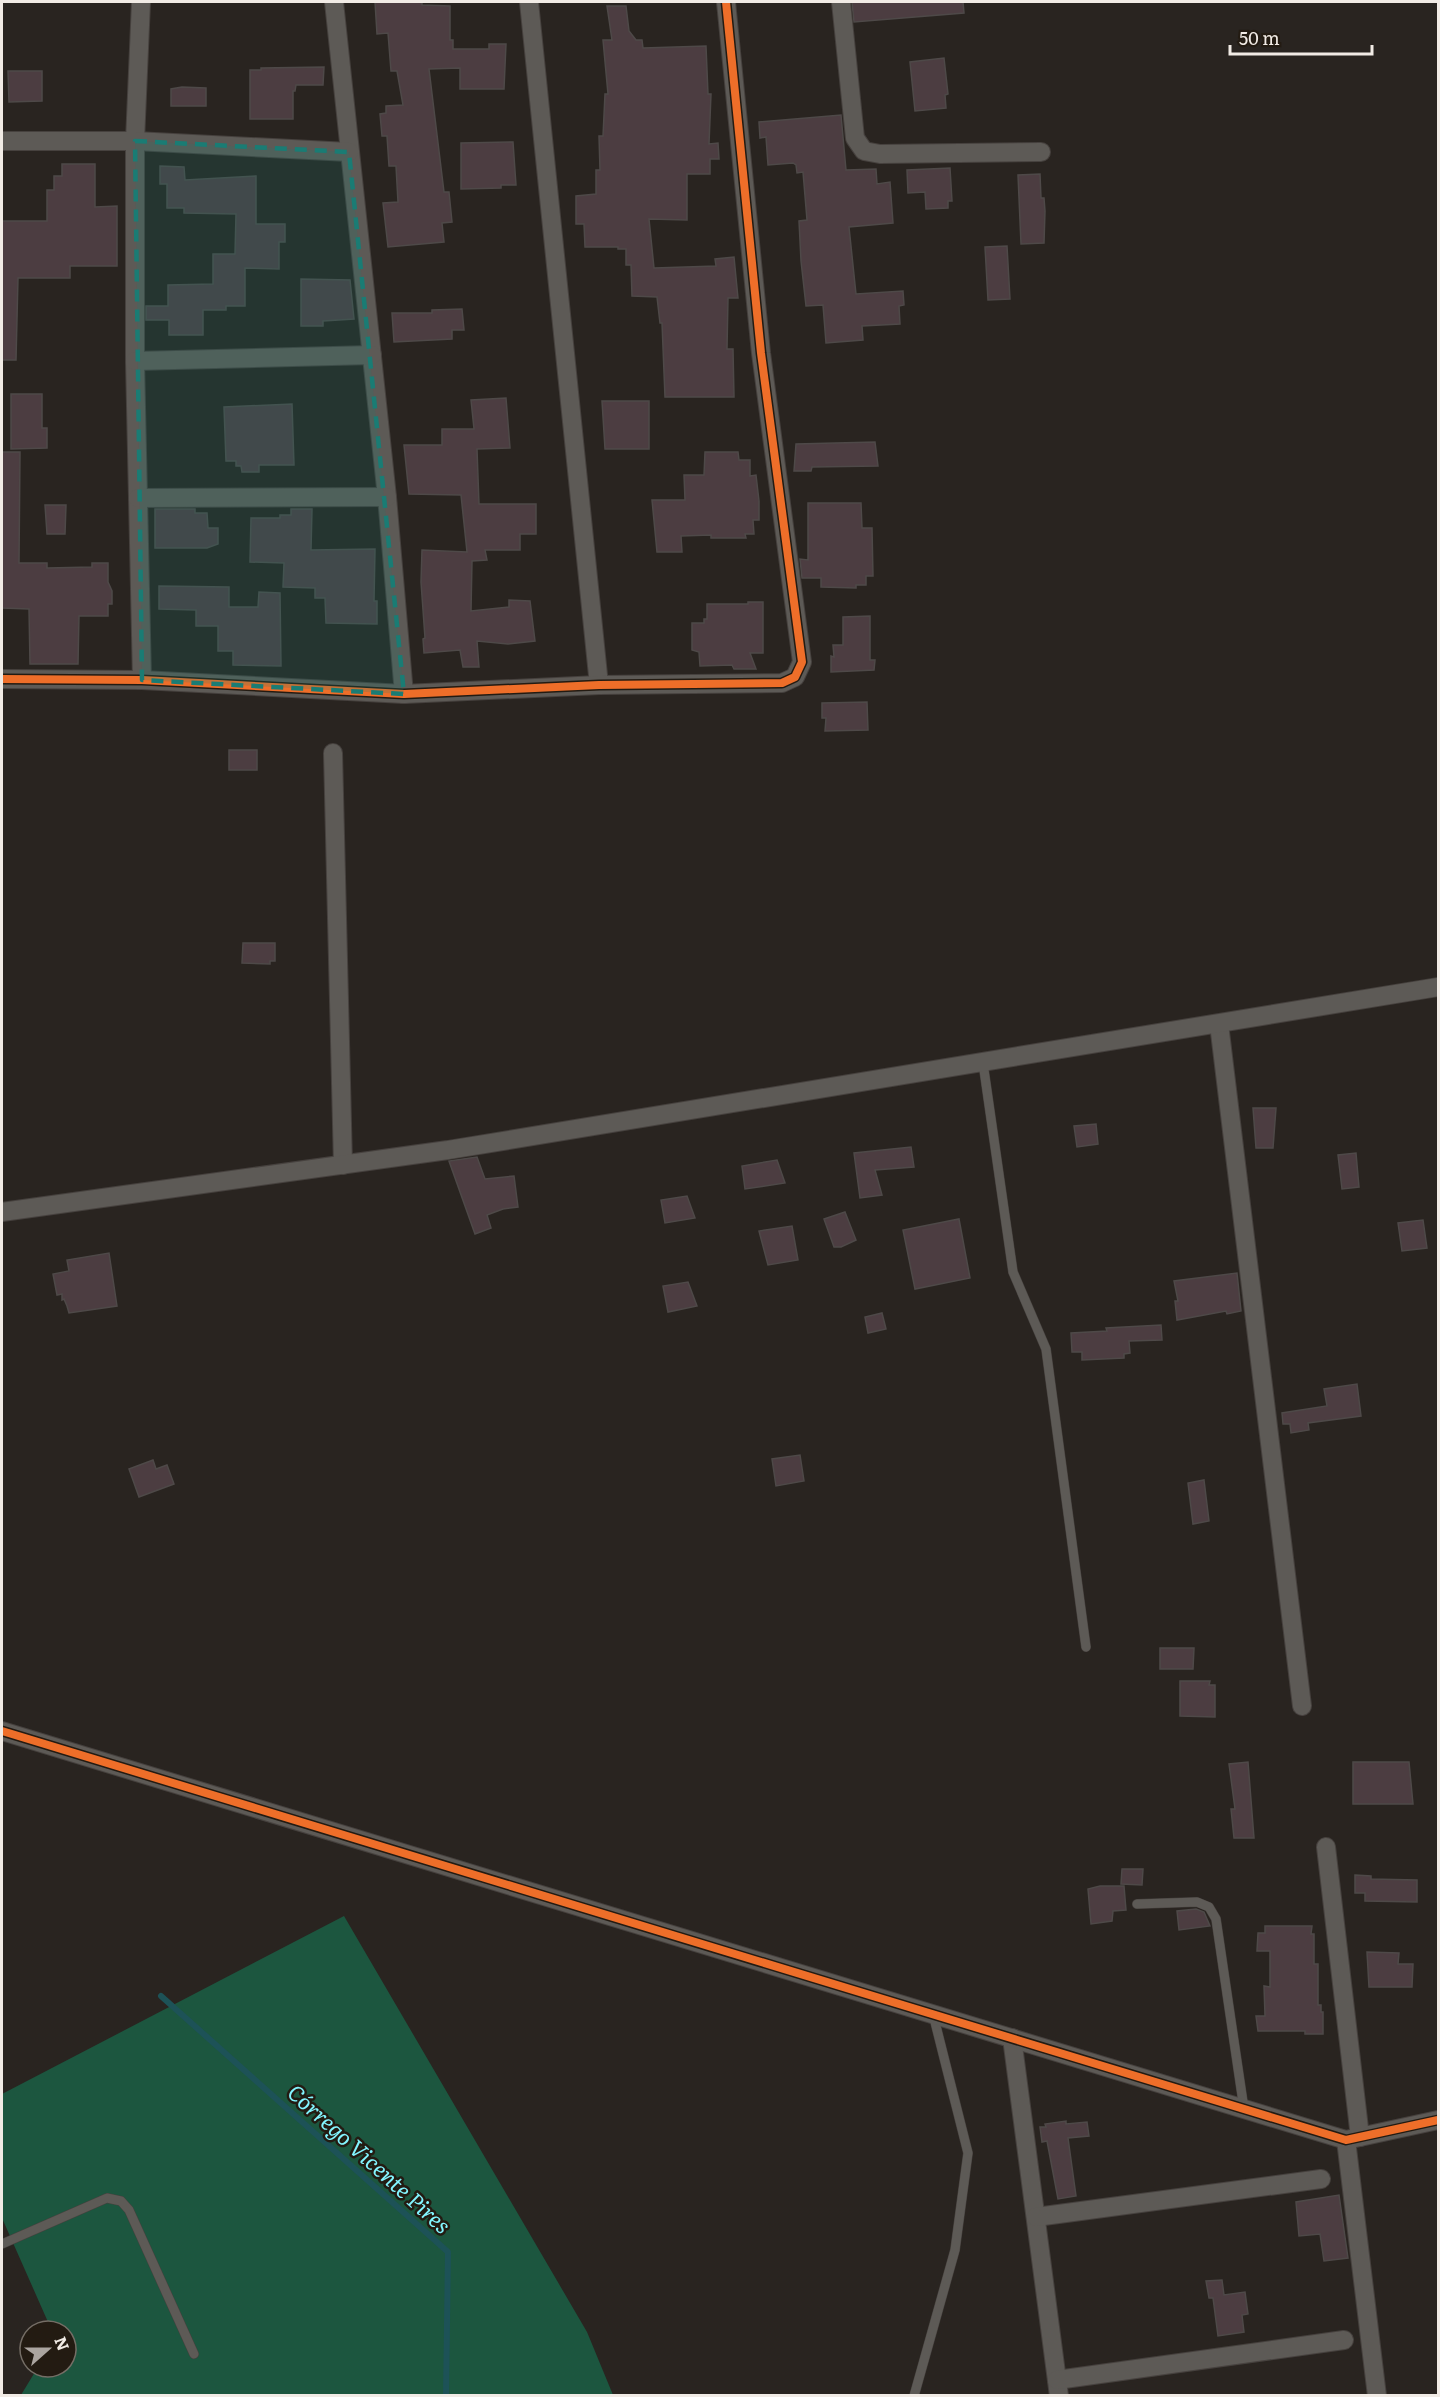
<svg xmlns="http://www.w3.org/2000/svg" width="1440" height="2397" viewBox="0 0 1440 2397" font-family="Literata,serif">
	<style>
		.forest { fill: #1c563f }
		.lines { fill: none; stroke-linecap: round; stroke-linejoin: round }
		.stream { stroke: #1d5257; stroke-width: 6 }
		.building { fill: #4c3d41; stroke: #4e4948; stroke-width: 1.5 }
		.lane-casing { stroke: #46413e; stroke-width: 10 }
		.street-casing { stroke: #46413e; stroke-width: 20 }
		.lane { stroke: #5d5a56; stroke-width: 9 }
		.street { stroke: #5d5a56; stroke-width: 18 }
		.cycleway-casing { stroke: #231b12; stroke-width: 11 }
		.cycleway { stroke: #ee6e29; stroke-width: 8 }
		.marked { fill: #1a7c74; fill-opacity: 0.2; stroke: #1a7c74; stroke-width: 4.5; stroke-dasharray: 12 8; stroke-linejoin: round }
		.labels { text-anchor: middle; dominant-baseline: central; stroke-width: 5; stroke-linejoin: round; paint-order: stroke }
		.water-label { font-size: 22px; font-style: italic; fill: #83f5ff; stroke: #231b12 }
	</style>
	<rect width="100%" height="100%" fill="#292420"/>
	<polygon class="forest" points="344,1916 587,2332 613,2395 21,2395 38,2367 66,2367 66,2331 52,2331 2,2218 2,2094"/>
	<g class="lines">
		<polyline class="stream" points="161,1996 448,2252 446,2396"/>
	</g>
	<g class="building">
		<polygon points="375,2 422,2 422,5 450,6 450,40 453,40 453,49 489,49 489,44 506,44 504,89 460,89 460,68 429,69 444,192 449,192 452,222 442,223 444,242 388,247 383,203 398,202 396,166 389,166 387,136 382,136 380,114 386,113 386,106 403,105 397,71 391,71 388,33 377,34"/>
		<polygon points="852,2 963,2 964,13 854,22"/>
		<polygon points="607,6 626,6 629,31 636,40 642,40 643,48 706,46 708,94 711,94 709,144 718,143 719,159 710,159 710,174 687,174 687,220 649,219 654,268 716,266 715,259 734,257 738,298 728,298 727,349 733,349 734,397 665,397 662,323 660,323 657,297 632,296 631,265 626,265 626,249 618,249 618,247 585,247 584,224 576,224 576,196 596,194 596,170 600,170 599,136 603,136 605,94 608,94 603,40 612,40"/>
		<polygon points="944,58 948,94 945,95 946,108 915,111 910,62"/>
		<polygon points="324,67 323,85 296,85 295,91 293,91 293,119 250,119 250,70 261,70 261,68"/>
		<polygon points="8,71 42,71 42,101 9,102"/>
		<polygon points="182,87 206,88 206,106 171,106 171,89"/>
		<polygon points="841,115 846,170 876,169 877,184 890,182 893,223 849,227 856,294 903,291 904,305 899,306 900,324 862,326 863,340 826,343 823,305 806,306 801,261 799,221 807,220 803,172 797,173 796,165 793,163 768,165 766,137 760,138 759,122"/>
		<polygon points="513,142 516,185 501,185 501,188 461,189 461,143"/>
		<polygon points="62,164 95,164 95,207 117,206 117,266 70,266 70,278 18,278 16,360 2,360 2,221 47,221 47,190 54,190 54,176 62,176"/>
		<polygon points="160,166 184,167 185,180 256,176 256,224 285,224 285,242 279,242 279,269 245,268 245,306 226,306 226,310 203,310 203,335 169,335 169,320 146,320 146,306 168,306 168,285 213,284 213,254 235,254 236,214 184,213 184,208 167,208 167,184 160,184"/>
		<polygon points="950,168 952,201 948,201 948,208 926,209 925,192 908,193 907,170"/>
		<polygon points="1040,174 1041,198 1044,198 1045,211 1044,243 1021,244 1018,175"/>
		<polygon points="1007,246 1010,299 988,300 985,247"/>
		<polygon points="301,279 350,280 354,319 323,321 323,326 301,326"/>
		<polygon points="462,309 464,330 452,330 452,339 394,342 392,313 432,313 432,310"/>
		<polygon points="11,394 42,394 42,428 47,428 47,448 11,449"/>
		<polygon points="506,398 510,448 477,449 479,504 536,504 536,534 520,534 520,550 485,550 487,560 472,561 471,611 509,607 509,600 530,601 535,641 508,644 477,641 479,667 463,667 460,650 424,653 423,639 425,638 421,582 422,550 467,552 461,495 409,494 404,445 442,445 442,429 474,429 471,400"/>
		<polygon points="602,401 649,401 649,449 605,449"/>
		<polygon points="292,404 294,465 259,465 259,472 242,472 241,466 236,466 236,461 226,461 224,407"/>
		<polygon points="875,442 878,466 812,467 811,471 794,471 796,444"/>
		<polygon points="2,452 20,452 19,563 47,563 47,568 92,567 92,563 108,563 108,582 112,591 112,604 108,604 108,616 79,616 78,664 30,664 29,609 2,608"/>
		<polygon points="705,452 738,452 739,460 750,460 750,476 756,475 759,501 759,520 753,520 754,534 745,534 746,538 711,538 711,535 681,536 682,552 657,552 652,500 685,500 684,475 704,475"/>
		<polygon points="808,503 861,503 862,528 872,528 873,576 866,576 866,585 856,585 856,588 821,587 821,578 802,578 800,559 808,560"/>
		<polygon points="45,505 66,505 65,534 47,534"/>
		<polygon points="155,509 195,509 195,513 207,513 208,528 218,528 218,544 207,548 155,548"/>
		<polygon points="291,509 312,509 311,550 375,549 374,601 377,601 377,624 326,623 325,598 315,598 315,588 283,587 284,563 250,562 251,518 280,518 280,515 291,515"/>
		<polygon points="159,586 229,587 229,607 258,607 259,592 280,593 281,666 233,665 233,651 218,651 218,626 196,626 196,610 159,609"/>
		<polygon points="748,602 763,602 763,653 750,653 756,669 734,669 732,665 700,666 699,652 692,650 692,623 704,623 704,619 707,619 707,604 748,604"/>
		<polygon points="870,616 870,660 875,660 874,670 831,672 831,656 834,657 833,645 843,645 843,617"/>
		<polygon points="867,702 868,730 825,731 826,718 822,718 822,703"/>
		<rect x="229" y="750" width="28" height="20"/>
		<polygon points="243,943 275,943 275,961 270,961 270,964 242,963"/>
		<polygon points="1253,1108 1276,1108 1273,1148 1256,1148"/>
		<polygon points="1096,1124 1098,1144 1077,1147 1074,1126"/>
		<polygon points="911,1147 914,1167 875,1170 882,1195 860,1198 854,1153"/>
		<polygon points="1356,1153 1359,1187 1342,1189 1338,1155"/>
		<polygon points="477,1157 485,1179 514,1176 518,1207 503,1209 487,1215 491,1228 475,1234 449,1161"/>
		<polygon points="777,1160 785,1183 745,1189 742,1166"/>
		<polygon points="687,1196 695,1218 665,1223 661,1200"/>
		<polygon points="845,1212 856,1240 841,1247 834,1247 824,1219"/>
		<polygon points="959,1219 970,1278 915,1289 903,1230"/>
		<polygon points="1423,1220 1427,1248 1402,1251 1398,1223"/>
		<polygon points="792,1226 798,1260 768,1265 759,1231"/>
		<polygon points="109,1253 117,1306 69,1313 67,1306 64,1299 62,1300 62,1294 57,1295 53,1274 69,1271 67,1260"/>
		<polygon points="1237,1273 1241,1311 1227,1314 1226,1311 1177,1320 1175,1301 1178,1301 1174,1281"/>
		<polygon points="688,1282 697,1306 668,1312 663,1286"/>
		<polygon points="882,1313 886,1329 868,1333 865,1317"/>
		<polygon points="1161,1325 1162,1340 1129,1341 1130,1353 1124,1354 1124,1358 1082,1360 1082,1352 1072,1352 1071,1333 1107,1331 1106,1328"/>
		<polygon points="1357,1384 1361,1416 1308,1423 1309,1430 1291,1433 1290,1424 1283,1424 1282,1413 1327,1406 1324,1389"/>
		<polygon points="800,1455 804,1481 776,1486 772,1459"/>
		<polygon points="153,1460 156,1469 167,1465 174,1484 139,1497 129,1469"/>
		<polygon points="1204,1480 1209,1521 1193,1524 1188,1483"/>
		<polygon points="1160,1648 1194,1648 1193,1669 1160,1669"/>
		<polygon points="1180,1681 1210,1681 1209,1685 1215,1685 1215,1717 1180,1716"/>
		<polygon points="1248,1762 1254,1838 1234,1838 1231,1809 1235,1809 1229,1764"/>
		<polygon points="1353,1762 1409,1762 1413,1804 1353,1804"/>
		<polygon points="1122,1869 1143,1869 1142,1885 1121,1884"/>
		<polygon points="1355,1875 1371,1876 1371,1879 1417,1880 1417,1902 1365,1901 1365,1893 1355,1893"/>
		<polygon points="1100,1886 1124,1886 1126,1910 1113,1911 1112,1921 1091,1924 1088,1889"/>
		<polygon points="1196,1909 1204,1912 1210,1926 1179,1930 1177,1911"/>
		<polygon points="1265,1926 1312,1926 1311,1934 1314,1934 1314,1964 1318,1964 1318,2005 1321,2005 1321,2012 1323,2012 1323,2034 1305,2034 1305,2031 1258,2031 1256,2016 1265,2016 1264,1986 1270,1987 1270,1951 1257,1951 1258,1933 1265,1933"/>
		<polygon points="1367,1952 1399,1953 1398,1964 1413,1964 1412,1987 1369,1987"/>
		<polygon points="1066,2121 1066,2124 1087,2122 1089,2136 1068,2138 1076,2196 1058,2199 1047,2141 1042,2142 1040,2127 1046,2127 1045,2124"/>
		<polygon points="1339,2195 1348,2258 1324,2261 1320,2234 1299,2236 1296,2202"/>
		<polygon points="1222,2280 1224,2295 1245,2292 1248,2314 1242,2315 1244,2332 1218,2336 1213,2298 1209,2298 1206,2281"/>
	</g>
	<g class="lines">
		<g class="lane-casing">
			<g id="lane">
				<polyline points="983,1063 1013,1272 1046,1349 1086,1647"/>
				<polyline points="1137,1904 1197,1902 1209,1907 1216,1919 1244,2109"/>
				<polyline points="2,2244 107,2198 121,2201 129,2210 194,2354"/>
				<polyline points="914,2396 955,2250 968,2153 933,2014"/>
			</g>
		</g>
		<g class="street-casing">
			<g id="street">
				<polyline points="141,2 135,141 135,361 142,680"/>
				<polyline points="334,2 387,497 404,694"/>
				<polyline points="529,2 599,685"/>
				<polyline points="841,2 855,138 864,151 880,154 1041,152"/>
				<polyline points="2,141 135,141 349,152"/>
				<polyline points="135,361 372,355"/>
				<polyline points="138,498 387,497"/>
				<polyline points="2,679 142,680 404,694 599,685 782,683 795,677 802,662 761,353 726,2"/>
				<polyline points="333,753 343,1165"/>
				<polyline points="1219,1024 1302,1706"/>
				<polyline points="2,1212 448,1150 1438,987"/>
				<polyline points="2,1731 1346,2140 1438,2120"/>
				<polyline points="1326,1847 1360,2137"/>
				<polyline points="1012,2038 1059,2396"/>
				<polyline points="1346,2140 1377,2396"/>
				<polyline points="1036,2217 1321,2179"/>
				<polyline points="1057,2380 1344,2340"/>
			</g>
		</g>
		<use href="#lane" class="lane"/>
		<use href="#street" class="street"/>
		<g class="cycleway-casing">
			<g id="cycleway">
				<polyline points="2,679 142,680 404,694 599,685 782,683 795,677 802,662 761,353 726,2"/>
				<polyline points="2,1731 1346,2140 1438,2120"/>
			</g>
		</g>
		<use href="#cycleway" class="cycleway"/>
	</g>
	<path class="marked" d="M135,141L349,152L404,694L142,680Z"/>
	<g class="labels">
		<g class="water-label">
			<text transform="translate(370 2158) rotate(42)">Córrego Vicente Pires</text>
		</g>
	</g>
	<rect width="1440" height="2397" fill="none" stroke="#f1ebe5" stroke-width="6"/>
	<g transform="translate(48 2349) rotate(69)"><circle r="28" fill="#231b12" stroke="#756e66" stroke-width="1.5"/>
	<path d="M0-4.5L10 22L0 15L-10 22Z" fill="#aba5a0"/>
	<text y="-9" font-size="16" font-weight="bold" text-anchor="middle" fill="#f1ebe5">N</text>
	</g>
	<path d="M1230 45v9h142v-9" fill="none" stroke="#f1ebe5" stroke-width="3"/>
	<text x="1239" y="45" font-size="18" fill="#f1ebe5" stroke="#231b12" stroke-width="4.5" paint-order="stroke">50 m</text>
</svg>
